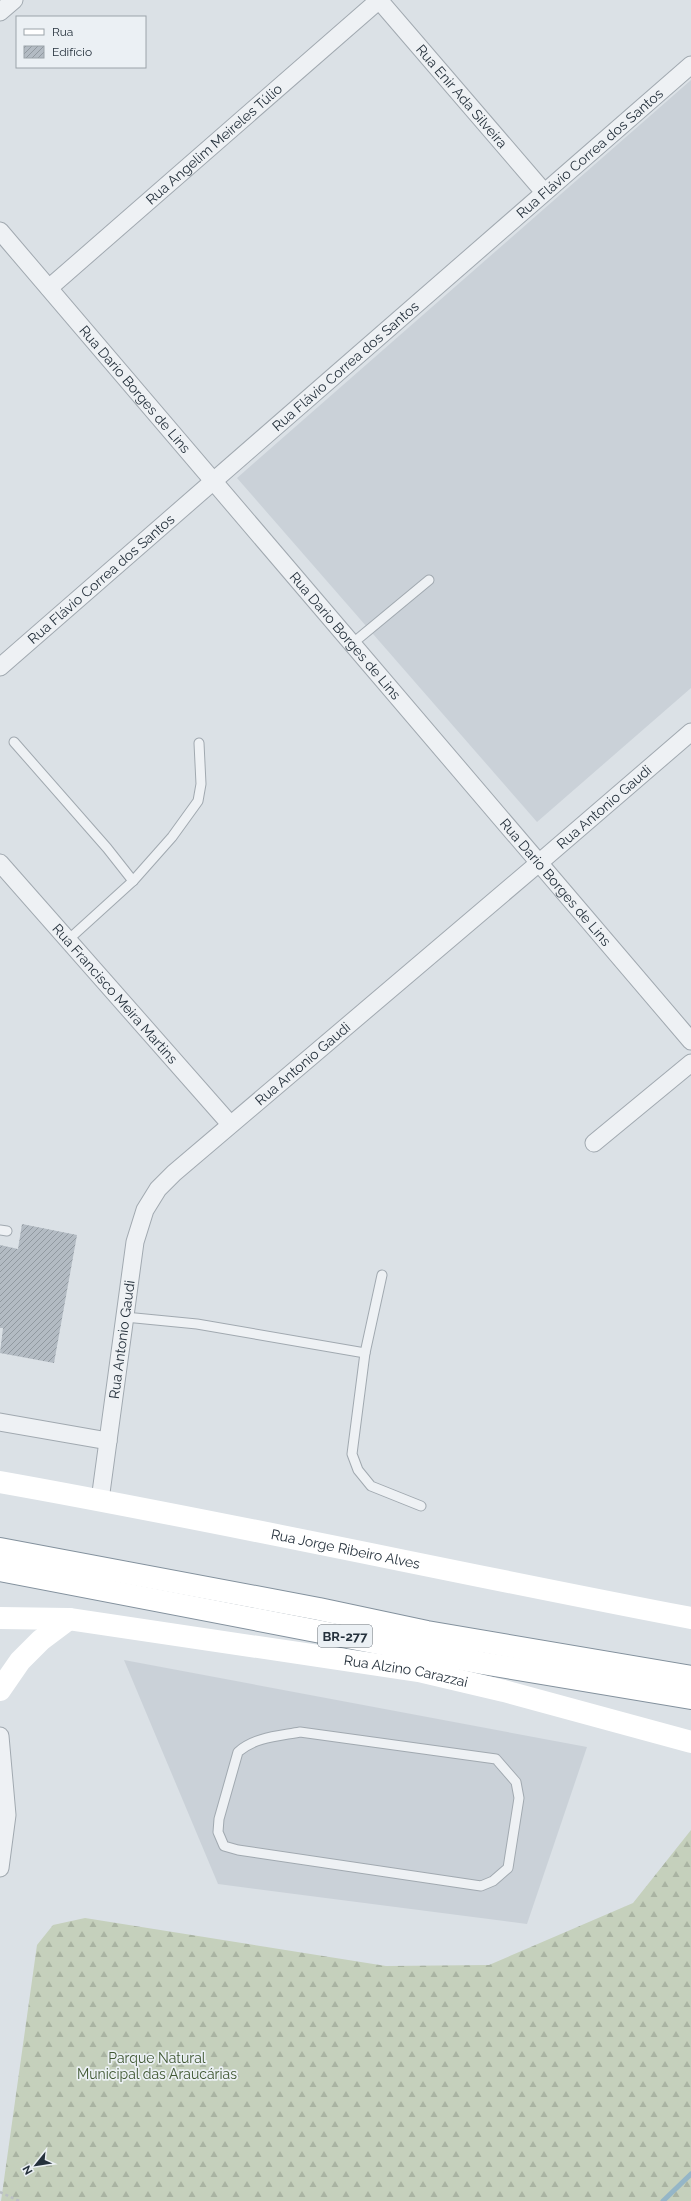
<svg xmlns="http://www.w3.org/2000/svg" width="691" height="2201" viewBox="0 0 691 2201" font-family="Raleway,sans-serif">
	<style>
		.built { fill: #cad1d8 }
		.forest { fill: url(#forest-firs) }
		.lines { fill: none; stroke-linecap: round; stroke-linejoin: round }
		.stream { stroke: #95b6c7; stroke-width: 5 }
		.building { fill: url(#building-hatch) }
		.lane-casing { stroke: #a1a9b0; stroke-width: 11 }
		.street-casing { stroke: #a1a9b0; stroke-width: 19 }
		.highway-casing { stroke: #83919d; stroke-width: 24 }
		.path { stroke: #babfc4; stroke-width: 2.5; stroke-dasharray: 3 3; stroke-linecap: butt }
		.lane { stroke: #eef1f4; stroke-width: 9 }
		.street { stroke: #eef1f4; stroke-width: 17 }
		.secondary { stroke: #fff; stroke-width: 22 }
		.highway { stroke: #fff; stroke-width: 22 }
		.labels { text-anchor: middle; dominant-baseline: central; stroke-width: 3.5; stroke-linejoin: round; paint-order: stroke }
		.shield { fill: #ebf0f4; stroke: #606a73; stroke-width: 1 }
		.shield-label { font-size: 13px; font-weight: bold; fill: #25313c }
		.street-label { font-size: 14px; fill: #25313c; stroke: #ebf0f4 }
		.park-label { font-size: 14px; fill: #405833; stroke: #ebf0f4 }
	</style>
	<defs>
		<pattern id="forest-firs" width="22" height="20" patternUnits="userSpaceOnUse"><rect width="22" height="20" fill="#c5d0bc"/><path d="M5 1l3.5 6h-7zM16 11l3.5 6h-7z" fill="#a9b3a2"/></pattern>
		<pattern id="building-hatch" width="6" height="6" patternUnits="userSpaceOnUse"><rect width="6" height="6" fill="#b3bbc3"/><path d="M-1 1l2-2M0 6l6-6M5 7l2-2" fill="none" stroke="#9199a0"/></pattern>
	</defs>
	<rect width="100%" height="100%" fill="#dbe1e6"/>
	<g class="built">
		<polygon points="691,80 691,688 537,822 237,478"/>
		<polygon points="124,1660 587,1747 527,1924 218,1884"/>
	</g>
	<polygon class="forest" points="691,1830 691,2201 1,2201 37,1945 53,1925 85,1918 386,1966 489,1965 633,1903"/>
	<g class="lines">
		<polyline class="stream" points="663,2201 691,2174"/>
	</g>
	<polygon class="building" points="22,1224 77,1235 54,1363 0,1353 3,1328 0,1328 0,1245 18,1249"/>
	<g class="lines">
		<g class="lane-casing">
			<g id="lane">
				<polyline points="353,643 429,580"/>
				<polyline points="14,742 107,848 133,881"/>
				<polyline points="68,940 133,881 172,837 198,801 201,784 199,743"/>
				<polyline points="0,1230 7,1231"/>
				<polyline points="382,1275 365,1353 352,1454 358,1470 371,1486 421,1506"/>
				<polyline points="125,1317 197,1324 365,1353"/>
				<path d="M300,1732L496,1759L516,1782L519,1798L508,1868L493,1881L481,1886L238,1850L224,1846L218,1832L219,1819L238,1752C255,1737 279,1736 300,1732Z"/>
			</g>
		</g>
		<g class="street-casing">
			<g id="street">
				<path id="s1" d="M379,0L544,192"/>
				<polyline points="0,12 14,0"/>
				<path id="s2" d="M0,231L691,1041"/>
				<path id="s3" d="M49,288L379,0"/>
				<path id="s4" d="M0,667L691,65"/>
				<path id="s5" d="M0,863L230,1124"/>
				<polyline points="594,1143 691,1063"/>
				<polyline points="0,1422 108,1441"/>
				<path id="s6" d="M100,1500L135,1242L145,1210L158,1189L174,1173L540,862L691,732"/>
				<polyline points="0,1736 7,1815 0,1868"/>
			</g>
		</g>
		<g class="highway-casing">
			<g id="highway">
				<polyline points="0,1549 319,1609 427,1632 691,1677"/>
				<polyline points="0,1570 482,1663 691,1698"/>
			</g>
		</g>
		<polyline class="path" points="0,2192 19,2201"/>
		<use href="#lane" class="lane"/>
		<use href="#street" class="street"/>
		<g class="secondary">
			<path id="s7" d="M0,1482C231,1523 460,1574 691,1618"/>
			<path id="s8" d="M0,1618L69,1619L419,1671L504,1691L691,1742"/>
			<polyline points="0,1690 20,1661 41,1640 69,1619"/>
		</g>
		<use href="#highway" class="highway"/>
	</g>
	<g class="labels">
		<rect class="shield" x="318" y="1625" width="54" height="22" rx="3"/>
		<g class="shield-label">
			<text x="345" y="1636">BR-277</text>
		</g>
		<g class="street-label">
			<text stroke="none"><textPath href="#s1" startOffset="127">Rua Enir Ada Silveira</textPath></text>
			<text stroke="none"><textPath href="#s3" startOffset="219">Rua Angelim Meireles Túlio</textPath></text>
			<text stroke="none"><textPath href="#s4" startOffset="782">Rua Flávio Correa dos Santos</textPath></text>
			<text stroke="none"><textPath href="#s4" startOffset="458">Rua Flávio Correa dos Santos</textPath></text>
			<text stroke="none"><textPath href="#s2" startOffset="208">Rua Dario Borges de Lins</textPath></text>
			<text stroke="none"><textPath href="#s4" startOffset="134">Rua Flávio Correa dos Santos</textPath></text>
			<text stroke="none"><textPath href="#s2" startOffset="532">Rua Dario Borges de Lins</textPath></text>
			<text stroke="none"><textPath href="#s6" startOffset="906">Rua Antonio Gaudi</textPath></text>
			<text stroke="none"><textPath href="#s2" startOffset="856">Rua Dario Borges de Lins</textPath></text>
			<text stroke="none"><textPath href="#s5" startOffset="174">Rua Francisco Meira Martins</textPath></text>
			<text stroke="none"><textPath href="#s6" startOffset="510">Rua Antonio Gaudi</textPath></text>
			<text stroke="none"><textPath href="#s6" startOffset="162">Rua Antonio Gaudi</textPath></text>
			<text stroke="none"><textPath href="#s7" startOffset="352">Rua Jorge Ribeiro Alves</textPath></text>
			<text stroke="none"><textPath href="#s8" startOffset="410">Rua Alzino Carazzai</textPath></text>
		</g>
		<g class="park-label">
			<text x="157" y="2058">Parque Natural<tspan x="157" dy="16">Municipal das Araucárias</tspan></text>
		</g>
	</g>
	<rect x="16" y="16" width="130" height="52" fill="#ebf0f4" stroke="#9ca4aa"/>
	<rect x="24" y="29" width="20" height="6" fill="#ffffff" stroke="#9ca4aa"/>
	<text x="52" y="36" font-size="12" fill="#25313c">Rua</text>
	<rect x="24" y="46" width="20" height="12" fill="url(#building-hatch)" stroke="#9ca4aa"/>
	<text x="52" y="56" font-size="12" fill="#25313c">Edifício</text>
	<g transform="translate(36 2165) rotate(240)" stroke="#ebf0f4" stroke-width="3" paint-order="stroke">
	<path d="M0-3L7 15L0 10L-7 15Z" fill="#25313c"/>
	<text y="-6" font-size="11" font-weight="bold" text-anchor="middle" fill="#25313c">N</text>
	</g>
</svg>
